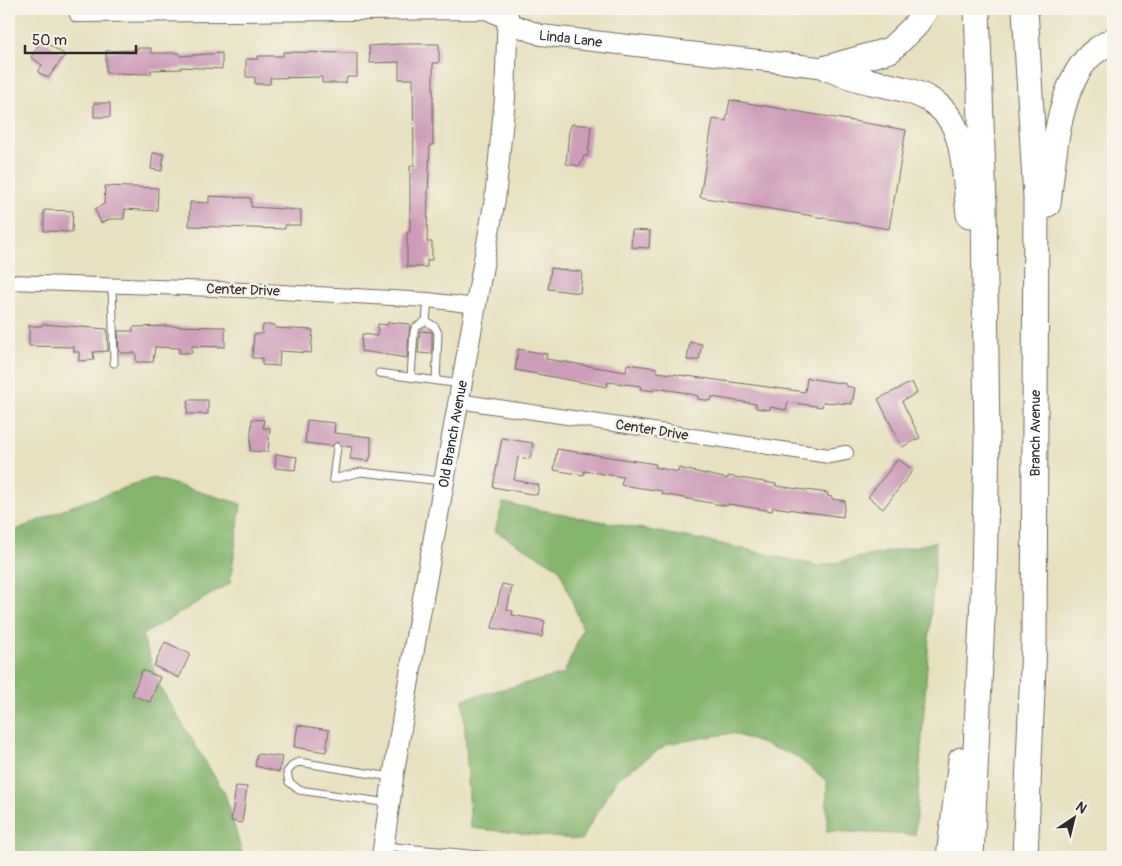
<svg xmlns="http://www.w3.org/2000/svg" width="1122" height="866" viewBox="0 0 1122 866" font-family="Pangolin,sans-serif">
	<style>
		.forest { fill: #85b66e; stroke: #58704c }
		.building { fill: #cd9cb9 }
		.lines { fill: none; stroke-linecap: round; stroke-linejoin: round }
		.lane-casing { stroke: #6d6b5f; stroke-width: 9 }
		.street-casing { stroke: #6d6b5f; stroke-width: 16 }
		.secondary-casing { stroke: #6d6b5f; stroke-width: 22 }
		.highway-casing { stroke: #6d6b5f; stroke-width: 27 }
		.lane { stroke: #fff; stroke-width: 7 }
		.street { stroke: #fff; stroke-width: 14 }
		.secondary { stroke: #fff; stroke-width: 20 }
		.highway { stroke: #fff; stroke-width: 25 }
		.labels { text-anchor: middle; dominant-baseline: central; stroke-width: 5; stroke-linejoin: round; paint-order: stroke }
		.street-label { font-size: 14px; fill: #2b2b2b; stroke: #f7f3e8 }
	</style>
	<rect width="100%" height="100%" fill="#f7f3e8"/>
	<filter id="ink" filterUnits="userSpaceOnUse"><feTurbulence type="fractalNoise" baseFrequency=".02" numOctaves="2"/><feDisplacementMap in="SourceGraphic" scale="10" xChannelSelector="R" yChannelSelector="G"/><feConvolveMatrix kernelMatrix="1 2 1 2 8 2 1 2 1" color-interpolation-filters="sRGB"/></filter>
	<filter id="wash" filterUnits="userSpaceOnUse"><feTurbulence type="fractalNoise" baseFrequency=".0096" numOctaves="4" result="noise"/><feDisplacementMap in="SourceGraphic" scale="20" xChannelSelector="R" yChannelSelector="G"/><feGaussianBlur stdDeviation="1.12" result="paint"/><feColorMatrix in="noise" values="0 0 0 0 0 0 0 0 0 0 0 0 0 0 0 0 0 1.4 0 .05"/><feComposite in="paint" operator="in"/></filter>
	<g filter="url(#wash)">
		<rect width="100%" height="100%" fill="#e7e1bf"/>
		<g class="forest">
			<polygon points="153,478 241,504 230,583 142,635 160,687 225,794 242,853 254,857 9,857 9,533 70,507"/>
			<polygon points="503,503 712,542 819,566 936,542 915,835 827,831 827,781 794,755 732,733 667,744 616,780 581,840 471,828 463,699 564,674 583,629 559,568 495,531"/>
		</g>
		<g id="blocks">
			<g class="building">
				<polygon points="42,40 65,55 48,78 38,72 42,65 31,57"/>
				<polygon points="399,44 439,44 439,63 433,63 433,145 430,145 428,195 427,242 432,242 432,260 427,260 427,267 407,267 407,232 410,232 410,166 414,166 413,79 399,79 399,62 370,63 369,46"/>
				<polygon points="137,48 151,48 151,53 180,53 180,56 222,53 222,69 181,67 181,69 151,70 151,74 106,73 106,51 137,50"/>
				<polygon points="283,52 357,53 357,77 347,77 346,83 322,83 322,77 270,78 270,84 255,84 255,77 246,77 246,59 258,59 258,56 283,56"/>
				<polygon points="730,100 906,130 889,229 700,197 713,119 726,121"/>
				<rect x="94" y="103" width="16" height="14"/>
				<polygon points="572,124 591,126 588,156 584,156 580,166 566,164 569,131"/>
				<polygon points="153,153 164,154 162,171 151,169"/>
				<polygon points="105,186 158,188 157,211 125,209 124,219 110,219 101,223 95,209 104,204"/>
				<polygon points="209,196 251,198 251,207 301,210 301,225 285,225 285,229 189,226 190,202 209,203"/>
				<polygon points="44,210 73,211 72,232 44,231"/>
				<polygon points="632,230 650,231 649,248 631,247"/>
				<polygon points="551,268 582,272 580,293 548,289"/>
				<polygon points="388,322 410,324 407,358 361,351 362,334 377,336 378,324 388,325"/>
				<polygon points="42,324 107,329 108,351 93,352 94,360 79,361 79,352 74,352 74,347 29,346 29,326 42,326"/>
				<polygon points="263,325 275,325 275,328 313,330 311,353 280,351 279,366 262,365 262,358 252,358 254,334 262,334"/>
				<polygon points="166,326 225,327 225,347 192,346 192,353 179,353 179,348 155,347 153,362 136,362 136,353 121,353 119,351 118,331 133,331 133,327"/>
				<polygon points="420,331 432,332 432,354 418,353"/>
				<polygon points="690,342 702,344 699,360 687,360"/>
				<polygon points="518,349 547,354 546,359 626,372 627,364 657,368 657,372 805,392 807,378 846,384 846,386 855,388 852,404 823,402 822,407 788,402 786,410 770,407 770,410 756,408 756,404 712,397 711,401 698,399 698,396 682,392 654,388 654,391 640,389 641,386 608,382 607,387 515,370"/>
				<polygon points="912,382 917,393 902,401 920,438 902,447 878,399"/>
				<polygon points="188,400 208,400 208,414 187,414"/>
				<polygon points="252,419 264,420 263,428 270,428 268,452 250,451"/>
				<polygon points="307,420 335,423 334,433 371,437 371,455 369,461 350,459 352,447 342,446 338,442 332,446 305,443"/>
				<polygon points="502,438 533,443 530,459 518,457 514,480 539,485 537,495 493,487"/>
				<polygon points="557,449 656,464 655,467 678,472 679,468 728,479 728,476 776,484 776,486 828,493 827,496 832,497 832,499 845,501 843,517 773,507 772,511 728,504 727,506 662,494 662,491 621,485 623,477 584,471 584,475 554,470"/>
				<polygon points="276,454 297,457 295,470 275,468"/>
				<polygon points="898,459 913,470 883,509 868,497"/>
				<polygon points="502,584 512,586 507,610 513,611 512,615 545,621 542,637 492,628"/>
				<polygon points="165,642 190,654 179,678 154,666"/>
				<polygon points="142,670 160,677 150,702 132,695"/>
				<polygon points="298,725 329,730 326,752 294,747"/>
				<polygon points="257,754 282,757 279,772 255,766"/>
				<polygon points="236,786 247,787 242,823 231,821"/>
			</g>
		</g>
	</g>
	<g filter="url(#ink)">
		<use href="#blocks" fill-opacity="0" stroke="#6d6b5f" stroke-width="1"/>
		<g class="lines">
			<g class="lane-casing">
				<g id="lane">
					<polyline points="112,285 114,363"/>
					<polyline points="426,321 435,327 438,333 436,381"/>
					<polyline points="379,373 461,384"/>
					<polyline points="411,377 414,331 416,327 426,321 428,300"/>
					<polyline points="337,447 333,479 361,472 441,481"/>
					<polyline points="388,803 299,790 289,782 287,772 294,764 299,762 391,777"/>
					<polyline points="384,846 501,857"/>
				</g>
			</g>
			<g class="street-casing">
				<g id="street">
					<polyline points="77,15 486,12 509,23"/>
					<polyline points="9,282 244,290 428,300 476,306"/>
					<polyline points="458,401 829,456 846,453"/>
				</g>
			</g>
			<g class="secondary-casing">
				<g id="secondary">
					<path id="s1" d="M509,23L541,35L827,68"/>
					<path id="s2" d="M382,857L393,778L416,637L495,199L505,98L508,9"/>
				</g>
			</g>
			<g class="highway-casing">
				<g id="highway">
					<path d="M827,68C840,73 853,78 867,81C906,90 946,93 959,139C966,163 966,190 969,215"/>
					<polyline points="827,68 890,50 914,27 926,9"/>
					<path d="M1048,204C1053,161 1057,94 1086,60C1093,51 1103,46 1113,40"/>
					<polyline points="949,857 961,760"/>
					<polyline points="971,857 984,576 987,440 984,206 977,9"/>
					<path id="s3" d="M1025,857L1034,643L1036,198L1025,9"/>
				</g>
			</g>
			<use href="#lane" class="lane"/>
			<use href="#street" class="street"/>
			<use href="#secondary" class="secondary"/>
			<use href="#highway" class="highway"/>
		</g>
	</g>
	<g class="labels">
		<g class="street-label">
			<text stroke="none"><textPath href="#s1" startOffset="64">Linda Lane</textPath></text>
			<text transform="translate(243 290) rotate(2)">Center Drive</text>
			<text transform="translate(652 430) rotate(9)">Center Drive</text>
			<text stroke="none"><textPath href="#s3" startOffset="424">Branch Avenue</textPath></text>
			<text stroke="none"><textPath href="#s2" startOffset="429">Old Branch Avenue</textPath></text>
		</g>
	</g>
	<rect width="1122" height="866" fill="none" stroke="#f7f3e8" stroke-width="30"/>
	<g transform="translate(1074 818) rotate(35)" stroke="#f7f3e8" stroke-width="4" paint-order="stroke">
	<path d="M0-4L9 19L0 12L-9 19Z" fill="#2b2b2b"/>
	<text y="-8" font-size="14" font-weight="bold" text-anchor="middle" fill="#2b2b2b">N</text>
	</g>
	<path d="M25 45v8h111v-8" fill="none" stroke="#2b2b2b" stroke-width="2.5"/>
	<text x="32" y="45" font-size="15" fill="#2b2b2b" stroke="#f7f3e8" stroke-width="4" paint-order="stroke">50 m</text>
</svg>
